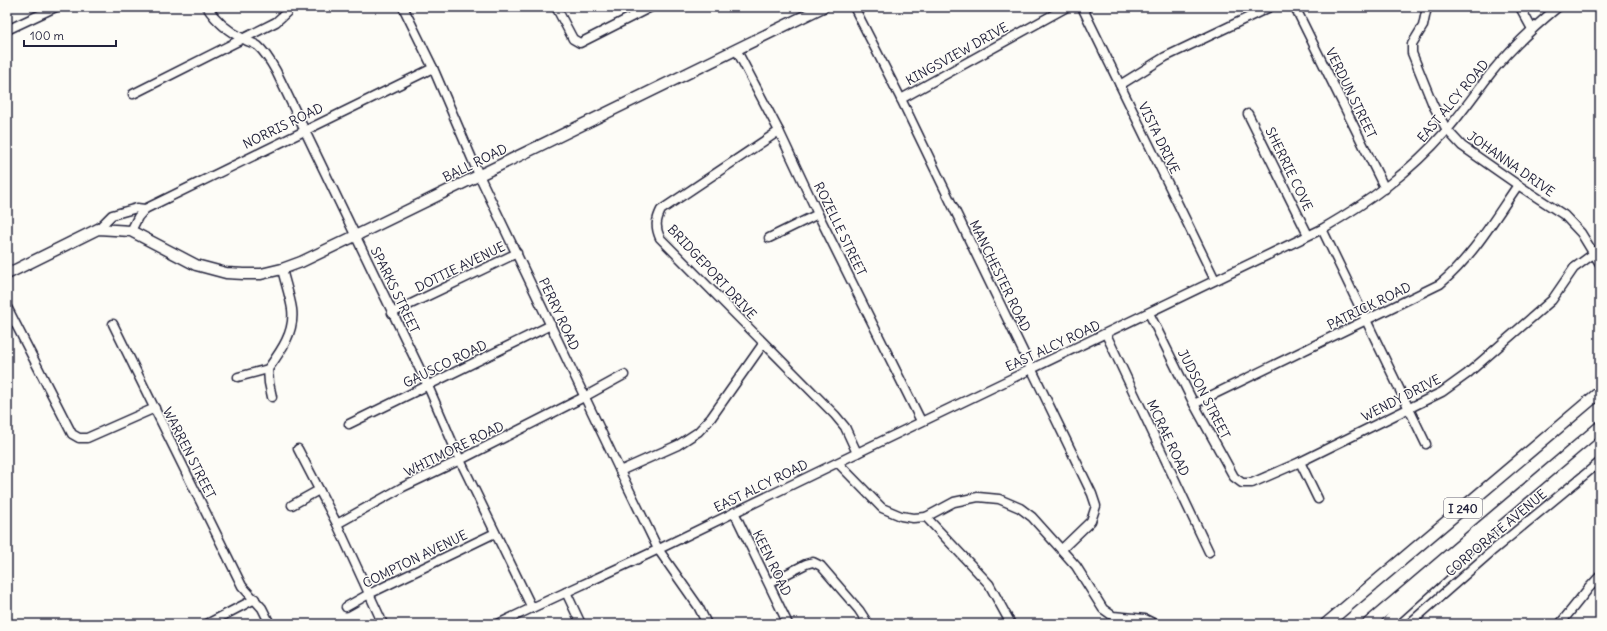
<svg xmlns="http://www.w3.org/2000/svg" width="1607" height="631" viewBox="0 0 1607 631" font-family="Delius,sans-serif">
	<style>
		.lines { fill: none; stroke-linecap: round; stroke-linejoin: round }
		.minor-casing { stroke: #22223b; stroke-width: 11 }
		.major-casing { stroke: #22223b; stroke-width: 13 }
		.highway-casing { stroke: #22223b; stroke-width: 14 }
		.minor { stroke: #fdfcf7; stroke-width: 8 }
		.major { stroke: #fdfcf7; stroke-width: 10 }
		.highway { stroke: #fdfcf7; stroke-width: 11 }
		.labels { text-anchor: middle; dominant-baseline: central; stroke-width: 3; stroke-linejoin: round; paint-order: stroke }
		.shield { fill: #fdfcf7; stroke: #646373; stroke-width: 1 }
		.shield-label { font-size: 12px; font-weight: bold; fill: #22223b }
		.street-label { font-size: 13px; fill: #22223b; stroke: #fdfcf7 }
	</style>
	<rect width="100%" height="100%" fill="#fdfcf7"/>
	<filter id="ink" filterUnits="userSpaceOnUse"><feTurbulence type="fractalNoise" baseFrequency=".025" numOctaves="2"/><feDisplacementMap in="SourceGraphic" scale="8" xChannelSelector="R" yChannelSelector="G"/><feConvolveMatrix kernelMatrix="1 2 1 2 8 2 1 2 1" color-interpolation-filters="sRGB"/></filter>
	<g filter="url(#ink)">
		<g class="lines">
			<g class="minor-casing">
				<g id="minor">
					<path d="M207,7C216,21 229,32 244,39C248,42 254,43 258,46C266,53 271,62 276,71L428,386L460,460L532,608"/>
					<polyline points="403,7 433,68 479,175 620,471 658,549 698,606 707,624"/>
					<polyline points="556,7 573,39 580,43 651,7"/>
					<polyline points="854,7 901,99 1092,494 1096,506 1091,521 1062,549"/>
					<polyline points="1082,7 1215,280"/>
					<polyline points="1295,7 1385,189"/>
					<polyline points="1427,7 1423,26 1412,44 1412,53 1433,105 1447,130 1462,146 1518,185 1564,215 1581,233 1600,264"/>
					<polyline points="1520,7 1532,29"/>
					<polyline points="7,30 56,7"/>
					<polyline points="736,49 779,131 818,214 921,421"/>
					<polyline points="1120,85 1165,57 1270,7"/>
					<polyline points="133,94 276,22 287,12"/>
					<polyline points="901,99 1067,7"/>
					<polyline points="1248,114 1308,235"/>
					<path d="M779,131L661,210C656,220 655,227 660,238L835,415L845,427L857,453"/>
					<polyline points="145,209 433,68"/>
					<polyline points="98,229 112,215 137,208 145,209 138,217 131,231"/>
					<polyline points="1322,229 1426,444"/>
					<polyline points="769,238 818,214"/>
					<polyline points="7,307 72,434 79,438 87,438 155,408"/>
					<polyline points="392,313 517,253"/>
					<polyline points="1149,313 1194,404 1234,477 1242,483 1252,483 1300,462 1442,392 1467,374 1552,300 1574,268 1600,249"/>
					<polyline points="113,324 242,586 262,608 270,624"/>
					<polyline points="1106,334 1209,552"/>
					<polyline points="268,369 269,383 272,397"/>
					<path d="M238,377L268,369C281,351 295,332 292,309C290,296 285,282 282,269"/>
					<path d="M1194,404L1440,284C1473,256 1493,221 1518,185"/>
					<polyline points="349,424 551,325"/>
					<polyline points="298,449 337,524 383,624"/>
					<polyline points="1300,462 1318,499"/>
					<polyline points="838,463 882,508 901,516 913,518 926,517 954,502 978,497 999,499 1020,508 1032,517 1076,566 1103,609 1113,616 1145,619 1155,624"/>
					<polyline points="620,471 678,445 698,432 711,418 763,344"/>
					<polyline points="292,505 319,490"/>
					<polyline points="734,512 788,624"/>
					<polyline points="926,517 989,584 1011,624"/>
					<polyline points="337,524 403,487 460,460 584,397 624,375"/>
					<polyline points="769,583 806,564 813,562 821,566 859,610 868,624"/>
					<polyline points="566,592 581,624"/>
					<polyline points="346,607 369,594 495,533"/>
					<polyline points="207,624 255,599"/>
					<path d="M498,624C552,598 607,574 661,548C881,441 1102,335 1322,229C1370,201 1409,173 1446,131C1462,113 1476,92 1491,73C1511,48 1534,27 1558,7"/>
					<polyline points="1409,624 1491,552 1600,462"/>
					<polyline points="1560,624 1588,589 1600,576"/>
				</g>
			</g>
			<g class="major-casing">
				<polyline id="major" points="7,274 98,229 131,231 196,265 226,273 244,274 261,274 282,269 301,262 355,236 823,7"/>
			</g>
			<g class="highway-casing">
				<g id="highway">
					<polyline points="1326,624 1600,392"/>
					<polyline points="1368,624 1600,427"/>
					<polyline points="1387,624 1395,614 1494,525"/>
				</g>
			</g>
			<use href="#minor" class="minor"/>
			<use href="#major" class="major"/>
			<use href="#highway" class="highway"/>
		</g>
	</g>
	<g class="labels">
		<rect class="shield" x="1444" y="498" width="38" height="20" rx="3"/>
		<g class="shield-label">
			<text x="1463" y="508">I 240</text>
		</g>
		<g class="street-label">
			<text transform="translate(957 54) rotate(-29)">KINGSVIEW DRIVE</text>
			<text transform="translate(1351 93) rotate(64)">VERDUN STREET</text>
			<text transform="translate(1453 101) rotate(-50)">EAST ALCY ROAD</text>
			<text transform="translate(283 126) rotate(-26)">NORRIS ROAD</text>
			<text transform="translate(1159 138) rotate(64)">VISTA DRIVE</text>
			<text transform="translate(475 163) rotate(-26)">BALL ROAD</text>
			<text transform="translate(1511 164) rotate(35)">JOHANNA DRIVE</text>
			<text transform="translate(1289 169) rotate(64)">SHERRIE COVE</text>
			<text transform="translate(840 229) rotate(64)">ROZELLE STREET</text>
			<text transform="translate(460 267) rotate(-26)">DOTTIE AVENUE</text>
			<text transform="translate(712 272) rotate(47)">BRIDGEPORT DRIVE</text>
			<text transform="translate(1000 276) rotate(64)">MANCHESTER ROAD</text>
			<text transform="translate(395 290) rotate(64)">SPARKS STREET</text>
			<text transform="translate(1369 306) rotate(-26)">PATRICK ROAD</text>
			<text transform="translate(559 314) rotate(65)">PERRY ROAD</text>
			<text transform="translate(1053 346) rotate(-25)">EAST ALCY ROAD</text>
			<text transform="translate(445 364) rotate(-26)">GAUSCO ROAD</text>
			<text transform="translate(1204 394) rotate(63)">JUDSON STREET</text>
			<text transform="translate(1401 398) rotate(-27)">WENDY DRIVE</text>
			<text transform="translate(1168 438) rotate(65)">MCRAE ROAD</text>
			<text transform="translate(454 449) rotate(-26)">WHITMORE ROAD</text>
			<text transform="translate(189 453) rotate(63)">WARREN STREET</text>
			<text transform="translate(761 486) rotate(-26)">EAST ALCY ROAD</text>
			<text transform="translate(1496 533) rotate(-40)">CORPORATE AVENUE</text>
			<text transform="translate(415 559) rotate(-26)">COMPTON AVENUE</text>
			<text transform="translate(772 563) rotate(64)">KEEN ROAD</text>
		</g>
	</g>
	<rect width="1607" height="631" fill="none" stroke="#fdfcf7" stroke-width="24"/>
	<rect x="12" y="12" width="1583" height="607" fill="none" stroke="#22223b" stroke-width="1.5" filter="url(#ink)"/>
	<path d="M24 40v6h92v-6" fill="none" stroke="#22223b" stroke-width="2"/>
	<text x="30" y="40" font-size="12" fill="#22223b" stroke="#fdfcf7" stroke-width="3" paint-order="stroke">100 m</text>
</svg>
